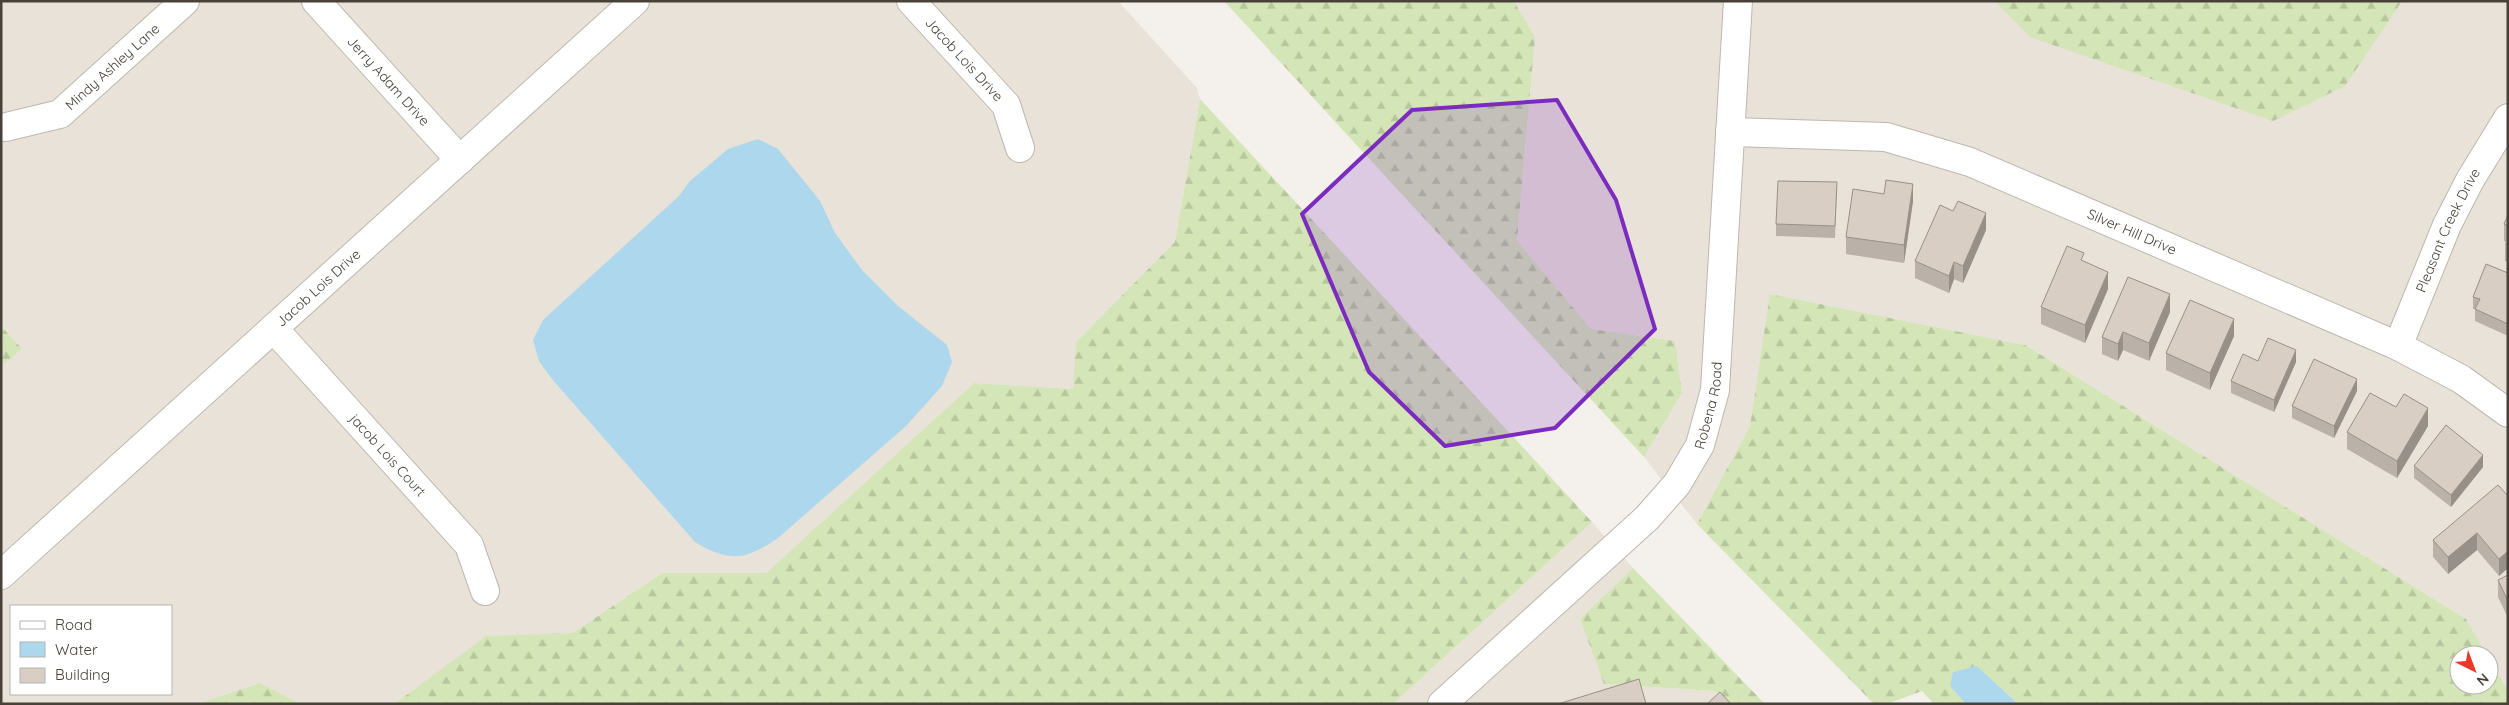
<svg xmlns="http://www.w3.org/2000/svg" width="2509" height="705" viewBox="0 0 2509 705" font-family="Quicksand,sans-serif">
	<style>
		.residential { fill: #e8e2d9; fill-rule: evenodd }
		.forest { fill: url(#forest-firs) }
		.water { fill: #acd7ec }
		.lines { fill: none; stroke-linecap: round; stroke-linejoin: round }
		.street-casing { stroke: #bfb7ae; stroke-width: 30 }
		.street { stroke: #fff; stroke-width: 28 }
		.wall { fill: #bab1a9 }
		.shaded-wall { fill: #979089 }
		.building { fill: #d8cec4; stroke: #979089 }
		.marked { fill: #7b2cbf; fill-opacity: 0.2; stroke: #7b2cbf; stroke-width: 4; stroke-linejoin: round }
		.labels { text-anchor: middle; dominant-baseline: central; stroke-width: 4; stroke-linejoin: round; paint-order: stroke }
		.street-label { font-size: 14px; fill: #484139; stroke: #fff }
	</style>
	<defs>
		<pattern id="forest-firs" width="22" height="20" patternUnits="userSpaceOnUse" patternTransform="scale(1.25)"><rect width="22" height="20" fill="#d4e5b7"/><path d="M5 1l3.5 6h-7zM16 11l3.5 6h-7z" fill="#b8c69e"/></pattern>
	</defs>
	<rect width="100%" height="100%" fill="#f4f0eb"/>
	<g class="residential">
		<path d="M1,1H1118L1197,88L1200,99L1175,242L1076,342L1073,389L974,383L766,573H662L573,633L486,637L397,702L392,704H301L260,683L197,704H1V366L22,349L1,326ZM11,606H171V694H11Z"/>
		<polygon points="1514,1 2508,1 2508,691 2466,619 2025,345 1771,294 1750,426 1697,524 1644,457 1682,393 1675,341 1591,329 1517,241 1535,39"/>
		<polygon points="1592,522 1633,568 1580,619 1604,684 1715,691 1729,704 1393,704"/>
	</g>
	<g class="forest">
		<polygon points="1224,1 1514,1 1535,38 1517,241 1591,329 1675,341 1682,393 1644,457"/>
		<polygon points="1995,1 2402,1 2345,86 2273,121 2030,37"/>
		<polygon points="1200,99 1592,522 1393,704 392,704 397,702 486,636 573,633 662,573 766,573 974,383 1073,389 1076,342 1175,242"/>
		<polygon points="1770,294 2025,345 2466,619 2487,655 2459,655 2459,685 2489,685 2489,658 2508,691 2508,704 2018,704 1977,666 1950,686 1966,704 1934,704 1922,691 1887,704 1874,704 1697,524 1750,426"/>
		<polygon points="1,326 22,349 1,366"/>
		<polygon points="1633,568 1765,704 1729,704 1715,691 1604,684 1580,619"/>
		<polygon points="260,683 301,704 197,704"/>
	</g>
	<g class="water">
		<path d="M758,139L778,149L820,201L835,233L862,270L898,306L947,345L952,362L942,386L906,426L778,538C745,560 730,563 695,542L552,379L539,361L533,340L543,320L679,196L690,181L728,149Z"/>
		<polygon points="1977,666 2018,704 1966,704 1950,686 1953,672"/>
	</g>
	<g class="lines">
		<g class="street-casing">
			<g id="street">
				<path id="s1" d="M316,1L460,160"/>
				<path id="s2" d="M911,1L1006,105L1020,148"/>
				<path id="s3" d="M6,127L60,114L185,1"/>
				<path id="s4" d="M1730,132L1886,137L1970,162L2398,346L2461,379L2508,413"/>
				<path id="s5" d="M274,329L469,545L485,591"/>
				<path id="s6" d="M2398,346L2447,225L2470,180L2508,118"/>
				<path id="s7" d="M1,575L635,1"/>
				<path id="s8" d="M1442,704L1647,518L1677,484L1700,445L1715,390L1738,1"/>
			</g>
		</g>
		<use href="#street" class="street"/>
	</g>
	<g class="wall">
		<polygon points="1837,182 1835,238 1776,236 1776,224"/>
		<polygon points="1913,201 1904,263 1846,254 1846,237"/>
		<polygon points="2508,215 2508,262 2505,261 2505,243 2506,242 2504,241 2504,224"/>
		<polygon points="1986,230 1963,283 1954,279 1949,293 1915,278 1915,261"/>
		<polygon points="2084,261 2108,289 2085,343 2041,324 2041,307"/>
		<polygon points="2508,273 2508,336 2475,321 2475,309 2473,309 2473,297"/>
		<polygon points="2170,312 2149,361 2123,350 2118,361 2102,354 2102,337"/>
		<polygon points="2234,336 2210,390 2166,370 2166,353"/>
		<polygon points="2258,361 2296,362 2274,412 2231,393 2231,381"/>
		<polygon points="2357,391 2334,438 2292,418 2292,406"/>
		<polygon points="2428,426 2397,478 2347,449 2347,432"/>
		<polygon points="2414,466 2483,467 2451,507 2414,478"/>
		<polygon points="2508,496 2508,568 2499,576 2477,550 2448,574 2433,557 2433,540"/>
		<polygon points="2508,575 2508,616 2507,616 2498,597 2498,580"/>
	</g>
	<g class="shaded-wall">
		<polygon points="1913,184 1913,201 1904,263 1904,245"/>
		<polygon points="1986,213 1986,230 1963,283 1963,266"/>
		<polygon points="1954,262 1954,279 1949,293 1949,276"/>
		<polygon points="2108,272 2108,289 2085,343 2085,325"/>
		<polygon points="2170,294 2170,312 2149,361 2149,343"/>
		<polygon points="2234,319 2234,336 2210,390 2210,373"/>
		<polygon points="2123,332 2123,350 2118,361 2118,344"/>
		<polygon points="2296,350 2296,362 2274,412 2274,400"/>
		<polygon points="2357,379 2357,391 2334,438 2334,426"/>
		<polygon points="2428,408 2428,426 2397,478 2397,461"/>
		<polygon points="2483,455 2483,467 2451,507 2451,495"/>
		<polygon points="2477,533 2477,550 2448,574 2448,557"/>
		<polygon points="2508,551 2508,568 2499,576 2499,559"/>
		<polygon points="2508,598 2508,616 2507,616 2507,599"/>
	</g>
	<g class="building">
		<polygon points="1886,180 1913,184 1904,245 1846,237 1853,189 1884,194"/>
		<polygon points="1778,181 1837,182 1835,226 1776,224"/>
		<polygon points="1958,201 1986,213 1963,266 1954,262 1949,276 1915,261 1940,205 1953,211"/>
		<polygon points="2508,215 2508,226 2504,224"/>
		<polygon points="2067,246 2084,253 2081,260 2108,272 2085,325 2041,307"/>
		<polygon points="2486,264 2508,273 2508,324 2475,309 2480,299 2473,297"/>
		<polygon points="2128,277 2170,294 2149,343 2123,332 2118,344 2102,337"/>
		<polygon points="2190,300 2234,319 2210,373 2166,353"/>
		<polygon points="2268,338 2296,350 2274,400 2231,381 2243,354 2258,361"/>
		<polygon points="2314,359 2357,379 2334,426 2292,406"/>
		<polygon points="2370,393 2396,407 2404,394 2428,408 2397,461 2347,432"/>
		<polygon points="2446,425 2483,455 2451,495 2414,466"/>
		<polygon points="2498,485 2508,496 2508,551 2499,559 2477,533 2448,557 2433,540"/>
		<polygon points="2508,575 2508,598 2507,599 2498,580"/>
		<polygon points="1639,679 1646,704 1558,704"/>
		<polygon points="1720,692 1731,704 1707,704"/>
	</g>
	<path class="marked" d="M1557,100L1616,200L1655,329L1555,428L1445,446L1369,372L1302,214L1412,110Z"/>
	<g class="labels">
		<g class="street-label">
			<text stroke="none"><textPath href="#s2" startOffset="79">Jacob Lois Drive</textPath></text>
			<text stroke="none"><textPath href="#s3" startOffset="126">Mindy Ashley Lane</textPath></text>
			<text stroke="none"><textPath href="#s1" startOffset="108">Jerry Adam Drive</textPath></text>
			<text stroke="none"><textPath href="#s6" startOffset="126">Pleasant Creek Drive</textPath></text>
			<text stroke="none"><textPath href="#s4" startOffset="420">Silver Hill Drive</textPath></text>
			<text stroke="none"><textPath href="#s7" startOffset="428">Jacob Lois Drive</textPath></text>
			<text stroke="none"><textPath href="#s8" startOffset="408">Robena Road</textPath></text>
			<text stroke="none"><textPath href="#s5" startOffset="170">jacob Lois Court</textPath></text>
		</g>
	</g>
	<rect width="2509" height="705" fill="none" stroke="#484139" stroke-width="5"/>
	<rect x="10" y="605" width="162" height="90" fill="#ffffff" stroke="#b6b3b0"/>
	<rect x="20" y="621" width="25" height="8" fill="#ffffff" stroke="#b6b3b0"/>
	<text x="55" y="630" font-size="15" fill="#484139">Road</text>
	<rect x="20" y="642" width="25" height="15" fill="#acd7ec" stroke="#b6b3b0"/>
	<text x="55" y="655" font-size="15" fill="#484139">Water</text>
	<rect x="20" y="668" width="25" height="15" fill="#d8cec4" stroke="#b6b3b0"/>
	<text x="55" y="680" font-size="15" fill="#484139">Building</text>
	<g transform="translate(2474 670) rotate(138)"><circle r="24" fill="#ffffff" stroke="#b6b3b0"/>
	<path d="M0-4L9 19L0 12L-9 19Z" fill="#ea392b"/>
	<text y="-8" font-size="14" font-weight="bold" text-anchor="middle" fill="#484139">N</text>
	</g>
</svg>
